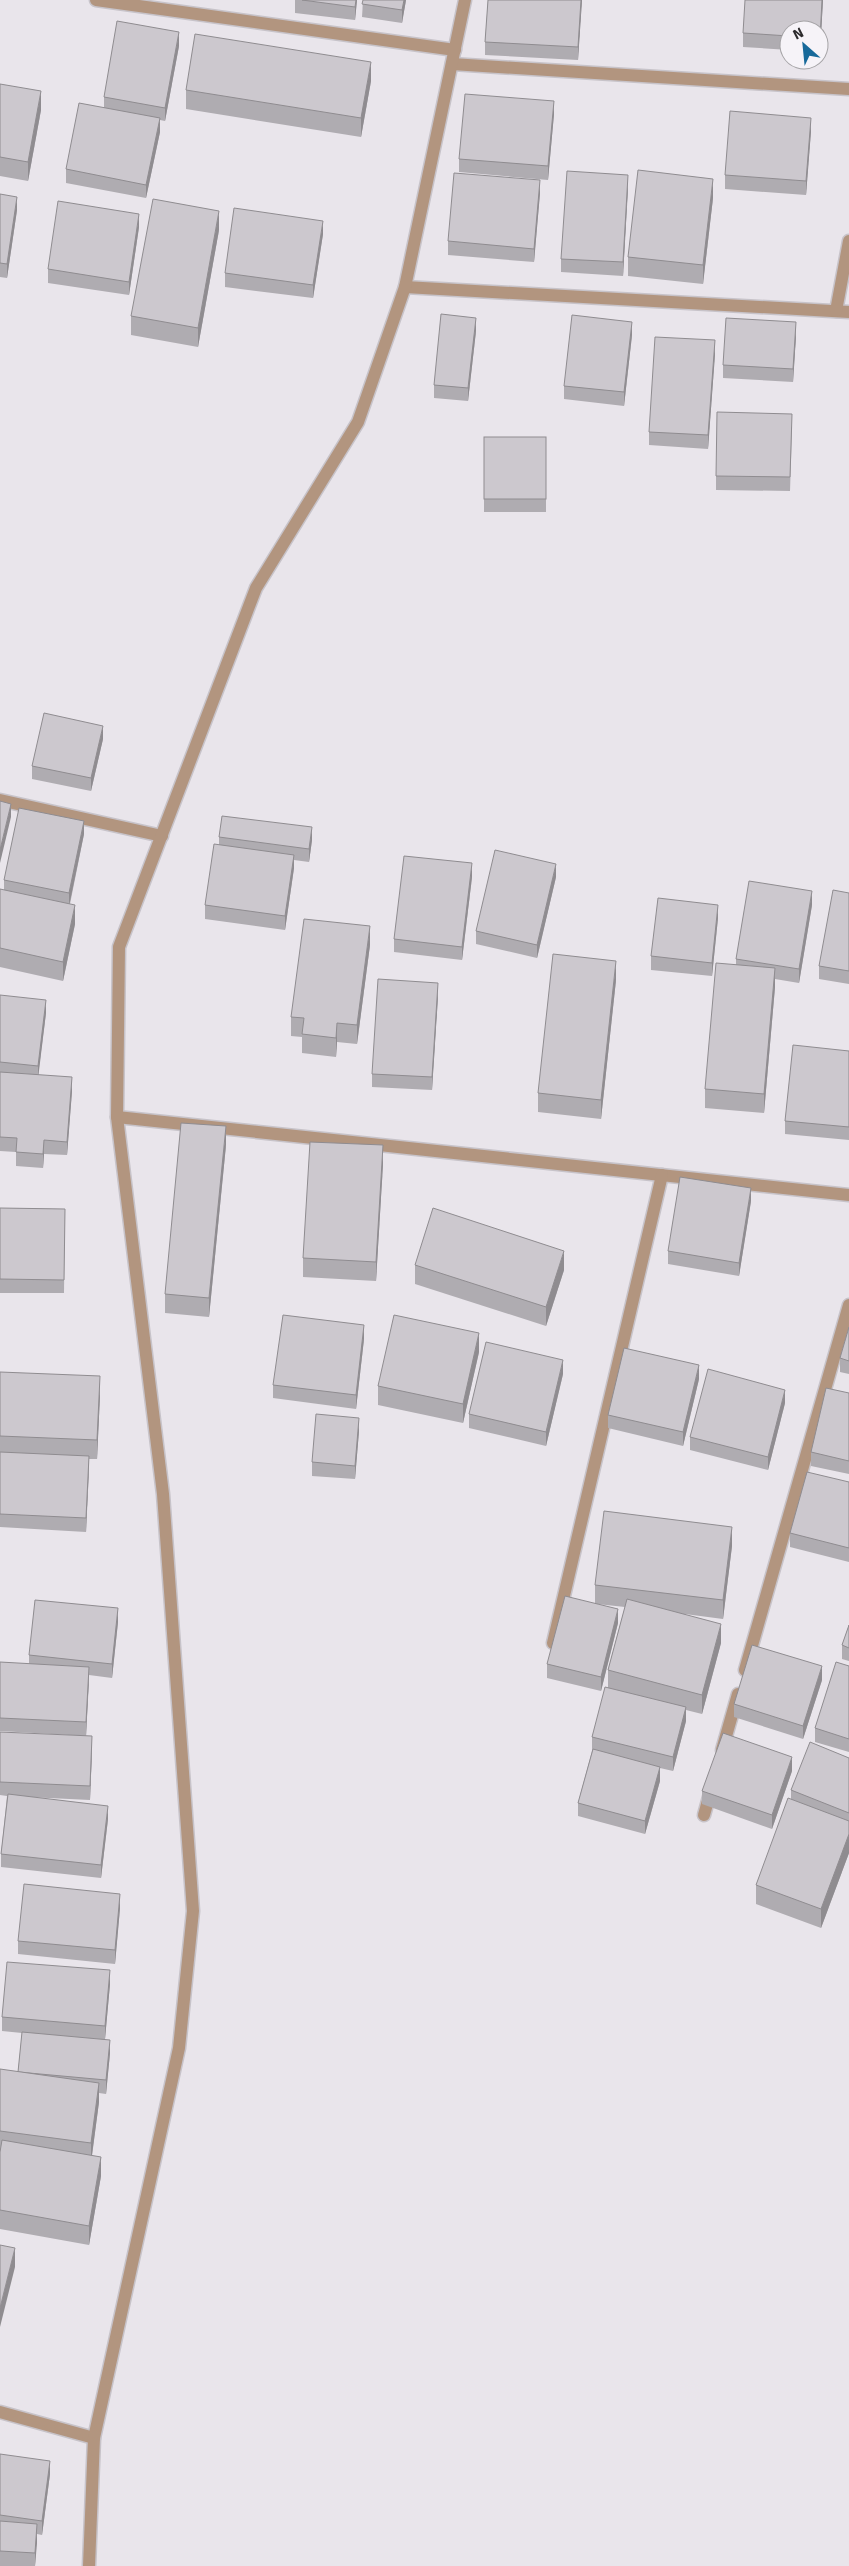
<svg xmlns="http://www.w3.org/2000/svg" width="849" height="2566" viewBox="0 0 849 2566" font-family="Signika,sans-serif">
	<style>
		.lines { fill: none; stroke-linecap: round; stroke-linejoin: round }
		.street-casing { stroke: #c7c3c9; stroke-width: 15 }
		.street { stroke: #b2957f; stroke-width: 12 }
		.wall { fill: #afacb1 }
		.shaded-wall { fill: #8f8c90 }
		.building { fill: #ccc8ce; stroke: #8f8c90 }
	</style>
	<rect width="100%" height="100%" fill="#e9e5eb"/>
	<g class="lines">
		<g class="street-casing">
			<g id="street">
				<polyline points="96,0 455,50"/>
				<polyline points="452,64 849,89"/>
				<polyline points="405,287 849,312"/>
				<polyline points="836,311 849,241"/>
				<polyline points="0,800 162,836"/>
				<polyline points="117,1117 849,1195"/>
				<polyline points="553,1643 662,1175"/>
				<polyline points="745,1670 849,1305"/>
				<polyline points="722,1750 738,1694"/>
				<polyline points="704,1815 711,1790"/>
				<polyline points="0,2412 94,2438"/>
				<polyline points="89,2566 94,2438 179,2048 193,1911 163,1494 117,1117 119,947 256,588 358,422 405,287 465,0"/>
			</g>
		</g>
		<use href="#street" class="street"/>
	</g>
	<g class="wall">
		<polygon points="295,0 357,0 355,20 295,13"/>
		<polygon points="363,0 406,0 402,23 362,17"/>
		<polygon points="488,0 582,0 578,60 485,55 485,42"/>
		<polygon points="823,0 820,52 819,30 789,30 789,50 743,47 743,33"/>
		<polygon points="179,46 165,121 160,120 160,132 146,198 66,183 66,169 104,108 104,97"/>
		<polygon points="371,81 361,137 186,109 186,90"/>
		<polygon points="0,84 41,110 28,181 0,176"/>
		<polygon points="554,114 548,180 459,172 459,159"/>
		<polygon points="811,131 806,195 725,189 725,175"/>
		<polygon points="628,188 623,276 561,272 561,259"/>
		<polygon points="540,193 534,262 448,255 448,241"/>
		<polygon points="0,194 17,210 7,278 0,277"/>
		<polygon points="713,198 703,284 628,276 628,257"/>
		<polygon points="139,227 129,295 48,283 48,269"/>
		<polygon points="219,230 198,347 131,335 131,316"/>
		<polygon points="323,234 313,298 225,287 225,273"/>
		<polygon points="476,331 468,401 434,398 434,385"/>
		<polygon points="632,335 624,406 564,399 564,386"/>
		<polygon points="796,336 793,382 723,378 723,365"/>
		<polygon points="715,354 708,449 649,445 649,432"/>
		<polygon points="792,427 790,491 716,490 716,476"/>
		<rect x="484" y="437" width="62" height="75"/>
		<polygon points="103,739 91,791 32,779 32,766"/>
		<polygon points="84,834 70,904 75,924 63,981 0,967 0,889 4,890 4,880"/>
		<polygon points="219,837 312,840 309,862 294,860 294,868 285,930 205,919 205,905 219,845"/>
		<polygon points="472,877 462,960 394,952 394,939"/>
		<polygon points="556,877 537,958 476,944 476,931"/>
		<polygon points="849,893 849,984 819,979 819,966"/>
		<polygon points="812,905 799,983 775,979 775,987 764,1113 705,1108 705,1089 736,965 736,959"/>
		<polygon points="718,918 712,976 651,970 651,956"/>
		<polygon points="370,945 357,1044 337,1042 336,1057 302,1053 302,1037 291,1036 291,1017"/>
		<polygon points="616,980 601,1119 538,1112 538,1093"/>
		<polygon points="0,995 46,1013 38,1075 72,1091 67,1155 44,1154 43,1168 16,1166 16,1152 0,1151"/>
		<polygon points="438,996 432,1090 372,1087 372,1074"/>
		<polygon points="849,1051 849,1140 785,1134 785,1121"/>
		<polygon points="226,1145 209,1317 165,1313 165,1294"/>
		<polygon points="383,1164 376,1281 303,1277 303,1258"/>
		<polygon points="751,1201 739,1276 668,1264 668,1251"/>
		<polygon points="0,1208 65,1209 64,1293 0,1293"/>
		<polygon points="415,1265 564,1270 546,1326 415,1284"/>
		<polygon points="849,1327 849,1374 840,1372 840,1358"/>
		<polygon points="364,1339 356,1409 273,1398 273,1385"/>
		<polygon points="479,1352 463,1423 378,1405 378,1386"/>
		<polygon points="0,1372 100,1395 97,1459 89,1459 86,1532 0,1527"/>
		<polygon points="563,1374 546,1446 469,1428 469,1414"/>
		<polygon points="699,1379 683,1446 608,1428 608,1415"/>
		<polygon points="849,1393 849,1474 811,1466 811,1452"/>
		<polygon points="785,1403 768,1470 690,1450 690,1437"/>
		<polygon points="359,1431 355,1479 312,1476 312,1462"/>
		<polygon points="849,1482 849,1562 790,1547 790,1533"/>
		<polygon points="732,1546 723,1619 685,1614 721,1643 702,1714 686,1710 686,1721 673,1771 660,1768 660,1781 645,1834 578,1816 578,1803 592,1751 592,1737 608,1688 608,1670 625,1607 597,1604 618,1623 601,1691 547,1678 547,1664 595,1603 595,1585"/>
		<polygon points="118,1622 112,1678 89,1675 86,1736 0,1731 0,1662 29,1664 29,1655"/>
		<polygon points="849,1625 849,1661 842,1659 842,1645"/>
		<polygon points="849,1666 849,1752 815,1742 815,1728"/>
		<polygon points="822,1680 803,1739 734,1717 734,1704"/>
		<polygon points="0,1732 92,1750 90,1800 28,1797 108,1819 101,1878 1,1867 1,1854 7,1796 0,1795"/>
		<polygon points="849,1758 849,1853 821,1928 756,1904 756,1885 791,1799 791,1790"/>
		<polygon points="792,1771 772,1829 702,1804 702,1791"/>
		<polygon points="120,1908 115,1964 18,1954 18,1941"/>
		<polygon points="110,1984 105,2039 110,2053 106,2094 99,2093 99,2102 92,2156 101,2176 89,2245 0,2229 0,2069 18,2072 22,2033 2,2031 2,2017"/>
		<polygon points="0,2454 50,2474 42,2535 37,2534 35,2566 0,2566"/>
	</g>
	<g class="shaded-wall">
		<polygon points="356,0 357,0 355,20 355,7"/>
		<polygon points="404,0 406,0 402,23 402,10"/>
		<polygon points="581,0 582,0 578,60 578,47"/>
		<polygon points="822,0 823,0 820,52 820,38"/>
		<polygon points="179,32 179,46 165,121 165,108"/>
		<polygon points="371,62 371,81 361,137 361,118"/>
		<polygon points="41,91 41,110 28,181 28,162"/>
		<polygon points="554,101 554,114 548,180 548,166"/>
		<polygon points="160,118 160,132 146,198 146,185"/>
		<polygon points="811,118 811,131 806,195 806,181"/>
		<polygon points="628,175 628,188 623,276 623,262"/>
		<polygon points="713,179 713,198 703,284 703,265"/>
		<polygon points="540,180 540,193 534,262 534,249"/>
		<polygon points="17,197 17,210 7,278 7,264"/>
		<polygon points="219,211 219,230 198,347 198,328"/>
		<polygon points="139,214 139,227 129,295 129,282"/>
		<polygon points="323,221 323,234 313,298 313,285"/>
		<polygon points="476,318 476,331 468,401 468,388"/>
		<polygon points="632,322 632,335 624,406 624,392"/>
		<polygon points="796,322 796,336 793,382 793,369"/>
		<polygon points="715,340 715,354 708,449 708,435"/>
		<polygon points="103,726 103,739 91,791 91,778"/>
		<polygon points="11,804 11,817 0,863 0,850"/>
		<polygon points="84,821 84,834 69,906 69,893"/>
		<polygon points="312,827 312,840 309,862 309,849"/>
		<polygon points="294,855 294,868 285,930 285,916"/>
		<polygon points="472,863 472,877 462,960 462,947"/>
		<polygon points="556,864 556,877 537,958 537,945"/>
		<polygon points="812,891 812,905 799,983 799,969"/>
		<polygon points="75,905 75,924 63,981 63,962"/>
		<polygon points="718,905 718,918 712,976 712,963"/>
		<polygon points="370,926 370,945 357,1044 357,1025"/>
		<polygon points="616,961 616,980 601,1119 601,1100"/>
		<polygon points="775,968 775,987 764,1113 764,1094"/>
		<polygon points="438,983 438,996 432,1090 432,1077"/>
		<polygon points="46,1000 46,1013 38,1079 38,1066"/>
		<polygon points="337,1023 337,1042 336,1057 336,1038"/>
		<polygon points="72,1077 72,1091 67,1155 67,1142"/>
		<polygon points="226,1126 226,1145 209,1317 209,1298"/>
		<polygon points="44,1140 44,1154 43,1168 43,1154"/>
		<polygon points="383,1145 383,1164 376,1281 376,1262"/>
		<polygon points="751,1188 751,1201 739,1276 739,1263"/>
		<polygon points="564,1251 564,1270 546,1326 546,1307"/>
		<polygon points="364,1325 364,1339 356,1409 356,1395"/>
		<polygon points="479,1333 479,1352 463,1423 463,1404"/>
		<polygon points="563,1360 563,1374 546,1446 546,1432"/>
		<polygon points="699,1365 699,1379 683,1446 683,1432"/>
		<polygon points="100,1376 100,1395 97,1459 97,1440"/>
		<polygon points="785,1390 785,1403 768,1470 768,1457"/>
		<polygon points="359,1418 359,1431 355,1479 355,1466"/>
		<polygon points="89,1456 89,1470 86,1532 86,1518"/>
		<polygon points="732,1527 732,1546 723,1619 723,1600"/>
		<polygon points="118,1608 118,1622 112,1678 112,1664"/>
		<polygon points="618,1609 618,1623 601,1691 601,1677"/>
		<polygon points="721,1624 721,1643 702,1714 702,1695"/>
		<polygon points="822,1666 822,1680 803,1739 803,1726"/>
		<polygon points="89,1667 89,1680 86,1736 86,1722"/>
		<polygon points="686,1707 686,1721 673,1771 673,1757"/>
		<polygon points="92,1736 92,1750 90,1800 90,1786"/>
		<polygon points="792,1757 792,1771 772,1829 772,1815"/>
		<polygon points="660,1767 660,1781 645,1834 645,1821"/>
		<polygon points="108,1806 108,1819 101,1878 101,1865"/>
		<polygon points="849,1834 849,1853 821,1928 821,1909"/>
		<polygon points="120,1894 120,1908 115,1964 115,1950"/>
		<polygon points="110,1970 110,1984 105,2039 105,2026"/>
		<polygon points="110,2040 110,2053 106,2094 106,2080"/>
		<polygon points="99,2083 99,2102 91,2162 91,2143"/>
		<polygon points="101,2157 101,2176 89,2245 89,2226"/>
		<polygon points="15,2248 15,2267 0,2327 0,2308"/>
		<polygon points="50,2461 50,2474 42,2535 42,2521"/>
		<polygon points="37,2524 37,2543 35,2566 35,2553"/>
	</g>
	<g class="building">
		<polygon points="302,0 356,0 355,7"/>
		<polygon points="363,0 404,0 402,10 362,4"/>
		<polygon points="488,0 581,0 578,47 485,42"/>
		<polygon points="745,0 822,0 820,38 819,30 789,30 789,36 743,33"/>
		<polygon points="117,21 179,32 165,108 104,97"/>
		<polygon points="195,34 371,62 361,118 186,90"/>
		<polygon points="0,84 41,91 28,162 0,157"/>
		<polygon points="465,94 554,101 548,166 459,159"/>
		<polygon points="79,103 160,118 146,185 66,169"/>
		<polygon points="730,111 811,118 806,181 725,175"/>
		<polygon points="638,170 713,179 703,265 628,257"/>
		<polygon points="567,171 628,175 623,262 561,259"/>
		<polygon points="454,173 540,180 534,249 448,241"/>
		<polygon points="0,194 17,197 7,264 0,263"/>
		<polygon points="153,199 219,211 198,328 131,316"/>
		<polygon points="58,201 139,214 129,282 48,269"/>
		<polygon points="234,208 323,221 313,285 225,273"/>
		<polygon points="441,314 476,318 468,388 434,385"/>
		<polygon points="572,315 632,322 624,392 564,386"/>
		<polygon points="726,318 796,322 793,369 723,365"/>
		<polygon points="655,337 715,340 708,435 649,432"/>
		<polygon points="717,412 792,414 790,477 716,476"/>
		<rect x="484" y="437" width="62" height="62"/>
		<polygon points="44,713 103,726 91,778 32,766"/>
		<polygon points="0,801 11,804 0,850"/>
		<polygon points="19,808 84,821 69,893 4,880"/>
		<polygon points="222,816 312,827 309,849 219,837"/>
		<polygon points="214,844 294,855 285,916 205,905"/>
		<polygon points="495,850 556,864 537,945 476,931"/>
		<polygon points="404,856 472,863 462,947 394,939"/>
		<polygon points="749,881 812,891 799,969 736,959"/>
		<polygon points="0,889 75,905 63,962 0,948"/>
		<polygon points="833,890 849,893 849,971 819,966"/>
		<polygon points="658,898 718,905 712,963 651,956"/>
		<polygon points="304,919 370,926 357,1025 337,1023 336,1038 302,1034 304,1018 291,1017"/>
		<polygon points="553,954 616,961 601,1100 538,1093"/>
		<polygon points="716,963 775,968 764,1094 705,1089"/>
		<polygon points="378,979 438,983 432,1077 372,1074"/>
		<polygon points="0,995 46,1000 38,1066 0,1062"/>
		<polygon points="793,1045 849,1051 849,1127 785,1121"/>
		<polygon points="0,1072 72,1077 67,1142 44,1140 43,1154 16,1152 17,1138 0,1137"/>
		<polygon points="181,1123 226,1126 209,1298 165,1294"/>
		<polygon points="310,1142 383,1145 376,1262 303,1258"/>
		<polygon points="680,1177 751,1188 739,1263 668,1251"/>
		<polygon points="0,1208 65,1209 64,1280 0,1279"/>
		<polygon points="433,1208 564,1251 546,1307 415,1265"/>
		<polygon points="283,1315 364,1325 356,1395 273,1385"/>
		<polygon points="394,1315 479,1333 463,1404 378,1386"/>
		<polygon points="849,1327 849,1361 840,1358"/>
		<polygon points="486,1342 563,1360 546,1432 469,1414"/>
		<polygon points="624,1348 699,1365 683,1432 608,1415"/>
		<polygon points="708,1369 785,1390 768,1457 690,1437"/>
		<polygon points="0,1372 100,1376 97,1440 0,1436"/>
		<polygon points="826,1388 849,1393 849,1461 811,1452"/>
		<polygon points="316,1414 359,1418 355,1466 312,1462"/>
		<polygon points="0,1452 89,1456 86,1518 0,1514"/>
		<polygon points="807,1472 849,1482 849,1548 790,1533"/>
		<polygon points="604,1511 732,1527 723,1600 595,1585"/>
		<polygon points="565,1596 618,1609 601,1677 547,1664"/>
		<polygon points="627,1599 721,1624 702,1695 608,1670"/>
		<polygon points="35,1600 118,1608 112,1664 29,1655"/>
		<polygon points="849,1625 849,1648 842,1645"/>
		<polygon points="752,1645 822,1666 803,1726 734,1704"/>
		<polygon points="0,1662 89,1667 86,1722 0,1718"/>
		<polygon points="836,1662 849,1666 849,1739 815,1728"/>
		<polygon points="605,1687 686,1707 673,1757 592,1737"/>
		<polygon points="0,1732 92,1736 90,1786 0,1782"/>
		<polygon points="723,1733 792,1757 772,1815 702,1791"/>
		<polygon points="810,1742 849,1758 849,1813 791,1790"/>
		<polygon points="593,1749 660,1767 645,1821 578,1803"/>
		<polygon points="8,1794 108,1806 101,1865 1,1854"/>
		<polygon points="788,1798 849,1821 849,1834 821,1909 756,1885"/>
		<polygon points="24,1884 120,1894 115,1950 18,1941"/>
		<polygon points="7,1962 110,1970 105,2026 2,2017"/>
		<polygon points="22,2032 110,2040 106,2080 18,2072"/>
		<polygon points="0,2069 99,2083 91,2143 0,2131"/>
		<polygon points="2,2140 101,2157 89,2226 0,2210 0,2152"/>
		<polygon points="0,2245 15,2248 0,2308"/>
		<polygon points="0,2454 50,2461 42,2521 0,2515"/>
		<polygon points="0,2521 37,2524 35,2553 0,2551"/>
	</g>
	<g transform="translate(804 45) rotate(333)"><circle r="24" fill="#f6f3f8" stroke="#a5a3a6"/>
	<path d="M0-4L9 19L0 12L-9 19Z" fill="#17699a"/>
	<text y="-8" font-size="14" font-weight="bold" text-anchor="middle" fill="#2c2a2c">N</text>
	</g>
</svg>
